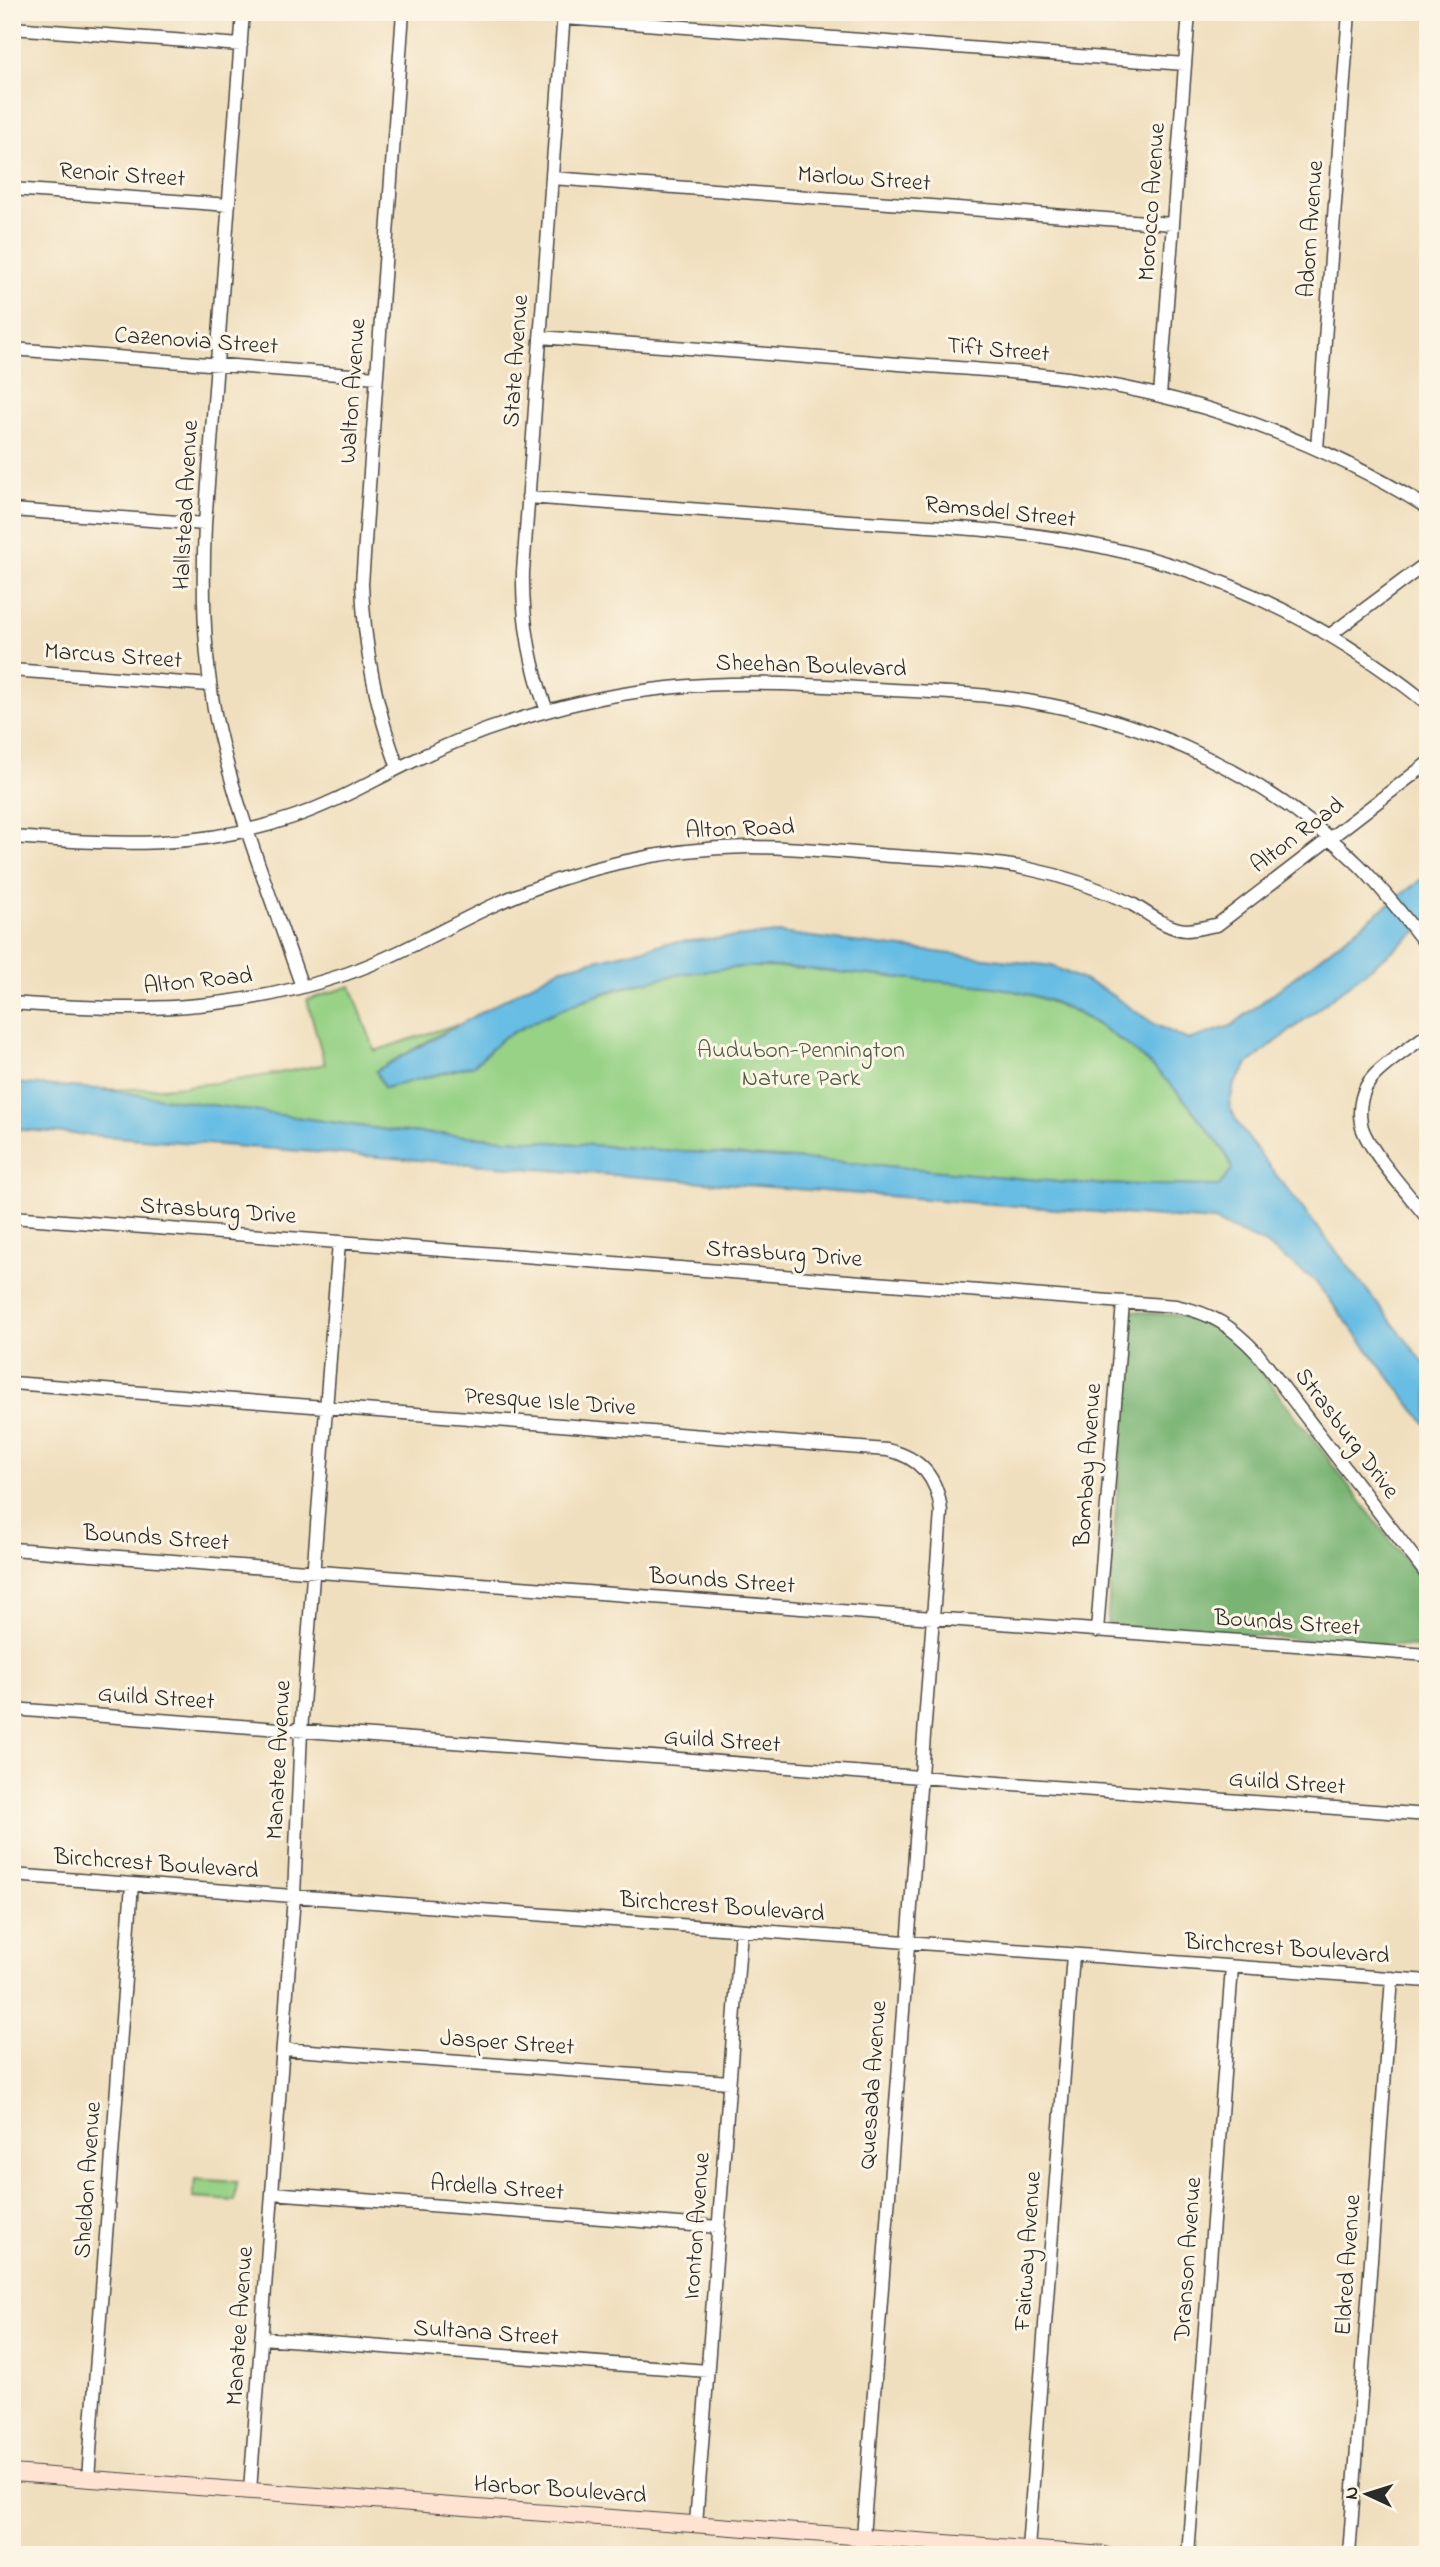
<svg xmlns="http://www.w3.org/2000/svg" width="1440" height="2567" font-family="'Indie Flower',sans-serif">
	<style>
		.green { fill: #97d286; stroke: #617e58; stroke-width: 2 }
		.forest { fill: #79b473; stroke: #52704f; stroke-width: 2 }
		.water { fill: #68bde4; stroke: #4a7488; stroke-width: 2 }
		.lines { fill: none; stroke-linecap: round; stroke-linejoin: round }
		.street-casing { stroke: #494641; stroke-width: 15 }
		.secondary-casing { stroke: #494641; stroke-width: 18 }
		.street { stroke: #fff; stroke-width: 12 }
		.secondary { stroke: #fee3d2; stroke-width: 16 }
		.labels { text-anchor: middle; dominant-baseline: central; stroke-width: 6; stroke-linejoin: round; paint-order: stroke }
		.street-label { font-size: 24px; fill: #2b2b2b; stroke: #fcf5e5 }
		.park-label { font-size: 24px; fill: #4b5d46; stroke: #fcf5e5 }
	</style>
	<rect width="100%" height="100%" fill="#fcf5e5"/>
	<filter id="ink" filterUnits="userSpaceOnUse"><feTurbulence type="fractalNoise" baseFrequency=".0143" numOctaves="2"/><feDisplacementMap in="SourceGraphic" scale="14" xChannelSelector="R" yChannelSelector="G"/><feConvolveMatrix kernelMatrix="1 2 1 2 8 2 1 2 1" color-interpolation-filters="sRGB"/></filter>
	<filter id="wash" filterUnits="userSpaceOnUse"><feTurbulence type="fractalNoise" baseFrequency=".00686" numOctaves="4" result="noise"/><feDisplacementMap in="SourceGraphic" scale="28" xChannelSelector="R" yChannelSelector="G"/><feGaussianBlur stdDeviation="1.57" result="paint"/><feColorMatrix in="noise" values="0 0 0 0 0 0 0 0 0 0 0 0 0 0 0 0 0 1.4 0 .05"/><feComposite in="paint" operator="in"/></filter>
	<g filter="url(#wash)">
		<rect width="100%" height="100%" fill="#f0dfbe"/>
		<path class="green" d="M741,967C791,966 841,972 890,977C934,981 980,982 1023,993C1089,1010 1159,1061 1198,1117C1212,1136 1226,1146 1232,1170L1219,1186L1080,1184L877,1165L394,1131L98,1089C176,1091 249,1080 325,1064L307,1000L351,986L375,1051L457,1024L376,1071L385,1088L474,1065L504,1037L543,1017L586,999L654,979L697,971Z
			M195,2179L237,2182L235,2201L193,2198Z"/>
		<path class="forest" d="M1131,1311L1184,1316L1222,1331L1249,1355L1428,1590V1648L1107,1626Z"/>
		<path class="water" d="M1428,874V923L1249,1063L1234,1085L1229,1106L1240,1127L1266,1162L1428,1368V1427L1314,1280L1264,1243L1214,1221L12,1129V1083L98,1089L394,1131L877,1165L1080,1184L1219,1186L1232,1170C1226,1148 1217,1143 1204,1125C1168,1075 1119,1032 1063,1006C1042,996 1018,992 996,987L785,967H741L680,974L619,988L586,999L543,1017L504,1037L474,1065L384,1088L376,1071L559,969L666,943L779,933L1052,966L1101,988L1156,1025L1188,1040L1231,1026Z"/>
	</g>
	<g filter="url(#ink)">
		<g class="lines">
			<defs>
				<path id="street" d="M243,12L205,524C202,590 203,655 216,719C236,811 272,899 302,987
					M564,18L1185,64
					M12,28L241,45
					M552,178L1173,224
					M12,189L229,205
					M540,337C647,345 754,353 861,361C930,367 999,369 1067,378C1195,396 1318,440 1428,508
					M12,349L377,377
					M1160,396L1189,12
					M1317,449L1349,12
					M528,497C635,505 743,513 850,521C924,526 999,528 1071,541C1204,563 1324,620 1428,704
					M12,510L205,524
					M1330,635L1428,562
					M12,670L210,685
					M547,711C530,665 522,621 523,572L564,12
					M398,768C376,708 364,648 362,584L403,12
					M12,837C112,844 196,851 293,817C329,805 363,786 397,769C445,744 495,725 547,711C661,679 758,680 874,689C925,692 977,693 1027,701C1152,721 1268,776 1359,865C1384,890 1406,919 1428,947
					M12,1003C132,1012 230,1013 346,974C398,956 444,928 494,905C573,869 661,848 748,847C796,847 844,852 892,856C938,859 984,860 1029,869C1064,876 1098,888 1130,903C1147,912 1166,929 1186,930C1196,930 1207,926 1217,925L1428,763
					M1428,1034C1410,1048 1388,1061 1373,1077C1362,1089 1358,1107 1361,1123C1364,1146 1412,1198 1428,1219
					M12,1217L1176,1306C1214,1314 1231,1326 1257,1353L1428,1576
					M12,1383L887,1450C920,1457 938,1478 941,1512L863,2537
					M12,1549L1428,1655
					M1097,1631L1123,1302
					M12,1709L1428,1815
					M12,1875L1428,1981
					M283,2049L729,2082
					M272,2193L719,2227
					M261,2338L708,2371
					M88,2479L132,1884
					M250,2491L294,1896L301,1731L339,1242
					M696,2524L741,1930
					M1028,2549L1073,1955
					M1188,2555L1232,1967
					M1349,2555L1392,1978"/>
				<path id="secondary" d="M12,2473L1105,2555
					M862,2555L863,2537"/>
			</defs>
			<use href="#street" class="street-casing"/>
			<use href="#secondary" class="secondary-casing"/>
			<use href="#street" class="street"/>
			<use href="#secondary" class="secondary"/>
		</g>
	</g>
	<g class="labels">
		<g class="street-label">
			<text transform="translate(122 176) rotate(4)">Renoir Street</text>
			<text transform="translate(864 180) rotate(4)">Marlow Street</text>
			<text transform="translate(1153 202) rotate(-86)">Morocco Avenue</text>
			<text transform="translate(1312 229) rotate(-86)">Adorn Avenue</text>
			<text transform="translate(196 342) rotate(4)">Cazenovia Street</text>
			<text transform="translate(998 351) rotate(5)">Tift Street</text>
			<text transform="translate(517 361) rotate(-86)">State Avenue</text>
			<text transform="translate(354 391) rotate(-86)">Walton Avenue</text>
			<text transform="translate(187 505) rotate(-87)">Hallstead Avenue</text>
			<text transform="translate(1000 513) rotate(6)">Ramsdel Street</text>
			<text transform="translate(113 657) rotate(4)">Marcus Street</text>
			<text transform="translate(811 667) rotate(2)">Sheehan Boulevard</text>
			<text transform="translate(740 830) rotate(-2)">Alton Road</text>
			<text transform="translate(1298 836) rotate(-37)">Alton Road</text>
			<text transform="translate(198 982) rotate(-6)">Alton Road</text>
			<text transform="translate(218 1212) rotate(4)">Strasburg Drive</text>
			<text transform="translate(784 1255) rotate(4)">Strasburg Drive</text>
			<text transform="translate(550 1403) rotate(4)">Presque Isle Drive</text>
			<text transform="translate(1346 1434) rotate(53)">Strasburg Drive</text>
			<text transform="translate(1089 1465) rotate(-86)">Bombay Avenue</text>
			<text transform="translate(156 1539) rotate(4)">Bounds Street</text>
			<text transform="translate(722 1582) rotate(4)">Bounds Street</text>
			<text transform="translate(1287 1624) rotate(4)">Bounds Street</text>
			<text transform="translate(156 1699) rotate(4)">Guild Street</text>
			<text transform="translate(722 1742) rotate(4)">Guild Street</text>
			<text transform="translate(280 1760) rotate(-87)">Manatee Avenue</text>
			<text transform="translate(1287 1784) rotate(4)">Guild Street</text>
			<text transform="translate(156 1865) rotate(4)">Birchcrest Boulevard</text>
			<text transform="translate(722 1908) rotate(4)">Birchcrest Boulevard</text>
			<text transform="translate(1287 1950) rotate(4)">Birchcrest Boulevard</text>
			<text transform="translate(507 2044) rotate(4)">Jasper Street</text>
			<text transform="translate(874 2085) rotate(-86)">Quesada Avenue</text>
			<text transform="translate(89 2180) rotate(-86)">Sheldon Avenue</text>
			<text transform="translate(497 2189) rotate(4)">Ardella Street</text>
			<text transform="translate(698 2226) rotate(-86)">Ironton Avenue</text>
			<text transform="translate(1029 2251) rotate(-86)">Fairway Avenue</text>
			<text transform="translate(1189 2259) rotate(-86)">Dranson Avenue</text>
			<text transform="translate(1349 2265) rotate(-86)">Eldred Avenue</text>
			<text transform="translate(241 2326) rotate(-86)">Manatee Avenue</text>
			<text transform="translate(486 2334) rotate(4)">Sultana Street</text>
			<text transform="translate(560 2491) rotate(4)">Harbor Boulevard</text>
		</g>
		<g class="park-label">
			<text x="801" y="1051">Audubon-Pennington<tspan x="801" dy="28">Nature Park</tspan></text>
		</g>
	</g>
	<rect width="1440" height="2567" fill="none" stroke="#fcf5e5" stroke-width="42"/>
	<g transform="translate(1367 2494) rotate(274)" stroke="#fcf5e5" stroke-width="5" paint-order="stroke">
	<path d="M0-5L12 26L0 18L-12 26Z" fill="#2b2b2b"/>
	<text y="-10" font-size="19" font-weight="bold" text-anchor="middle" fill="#2b2b2b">N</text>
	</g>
</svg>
